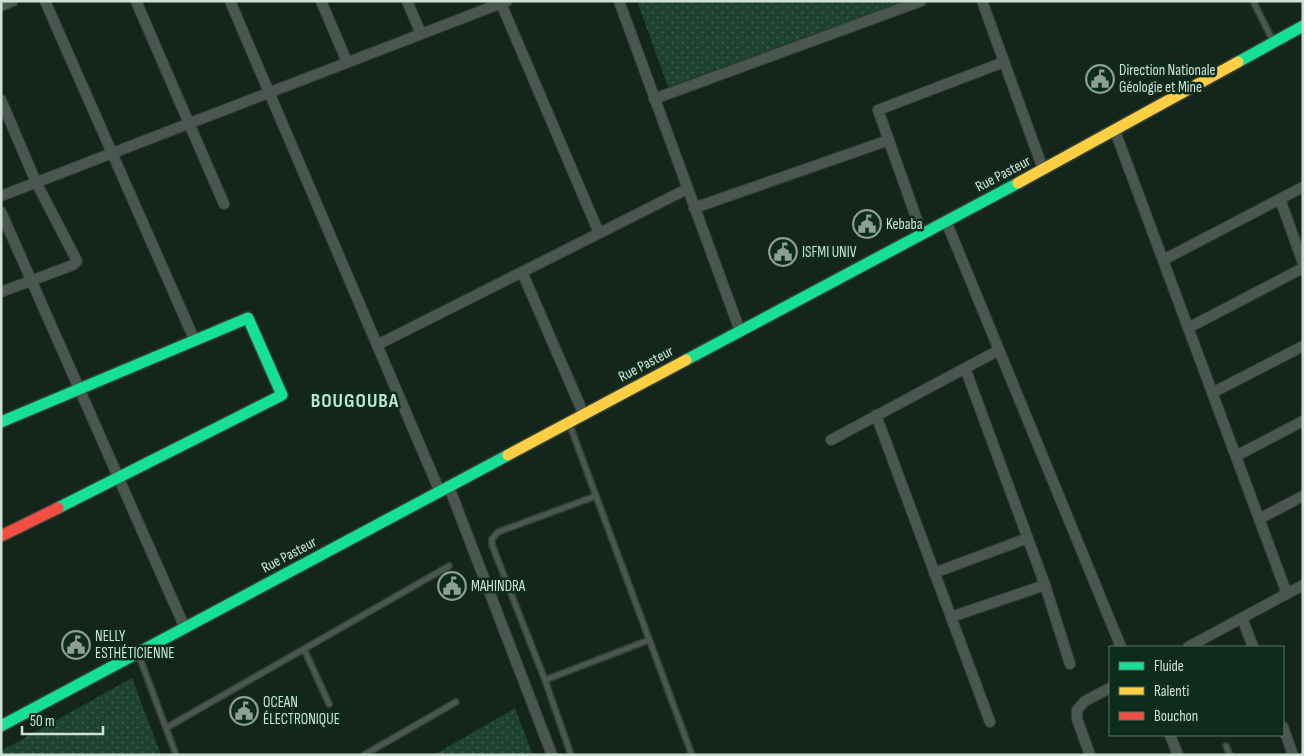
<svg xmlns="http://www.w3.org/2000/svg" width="1304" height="756" font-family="'Sofia Sans Condensed',sans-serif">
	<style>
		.park { fill: url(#park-dots) }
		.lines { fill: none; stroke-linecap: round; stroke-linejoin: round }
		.lane-casing { stroke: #334039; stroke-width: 8 }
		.street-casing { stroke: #334039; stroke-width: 12 }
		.fast-casing { stroke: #334039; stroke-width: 14 }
		.slow-casing { stroke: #334039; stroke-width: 14 }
		.jam-casing { stroke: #334039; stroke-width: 14 }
		.lane { stroke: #4a5650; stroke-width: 5 }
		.street { stroke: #4a5650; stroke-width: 10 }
		.fast { stroke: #16e098; stroke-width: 11 }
		.slow { stroke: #ffcf43; stroke-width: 11 }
		.jam { stroke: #f24e42; stroke-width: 11 }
		.labels { text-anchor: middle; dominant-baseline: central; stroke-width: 5; stroke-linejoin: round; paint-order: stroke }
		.poi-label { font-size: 15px; fill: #cfe1d6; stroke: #0d2c1c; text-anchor: start }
		.street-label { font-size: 15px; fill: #cfe1d6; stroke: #0d2c1c }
		.district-label { font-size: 20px; font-weight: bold; letter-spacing: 1px; fill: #c1e4cf; stroke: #0d2c1c }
	</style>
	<defs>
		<pattern id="park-dots" width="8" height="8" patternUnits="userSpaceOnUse" patternTransform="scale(1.25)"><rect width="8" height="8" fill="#1e4230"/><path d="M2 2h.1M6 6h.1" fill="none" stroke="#3e5d4d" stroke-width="1.8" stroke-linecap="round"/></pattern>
	</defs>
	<rect width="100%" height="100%" fill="#14251c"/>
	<path class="park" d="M637,1H904L668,87Z
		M132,678L161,755H2L1,751Z
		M515,708L533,755H434Z"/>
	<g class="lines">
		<defs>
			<path id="lane" d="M1253,1L1273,41
				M569,423L692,755
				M304,649L329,704
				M138,653L176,755
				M545,680L649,640
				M166,728L449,566
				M1226,746L1230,755
				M364,755L456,702
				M571,755L545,680L492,545V539L498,532L596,496"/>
			<path id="street" d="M45,1L195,341
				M136,1L224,204
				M230,1L440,492
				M321,1L347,62
				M407,1L421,34
				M500,1L599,233
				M619,1L740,331
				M982,1L1043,169
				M1,6L13,1
				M654,99L921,1
				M1,100L36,182L77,261L73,265L1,292
				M1115,131L1287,594
				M1,196L507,1
				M1280,199L1303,263
				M694,208L889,140
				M1,212L185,628
				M946,221L1121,647
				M922,234L878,110L1004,62
				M1163,260L1303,187
				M522,272L584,415
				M1188,328L1303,268
				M377,345L687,189
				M965,368L1045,585L1070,664
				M1212,393L1303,346
				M876,415L990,722
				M831,440L999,350
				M1236,456L1303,421
				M449,487L552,755
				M1259,519L1303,496
				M934,573L1028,538
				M951,617L1045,585
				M1242,618L1253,647
				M1188,647L1303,585
				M1283,727L1293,755
				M1170,735L1178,755
				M1090,755L1077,719V710L1085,701L1110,688"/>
			<path id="fast" d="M1238,62L1303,26
				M686,360L1018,183
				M1,422L248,318L282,395L58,508
				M1,726L508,455"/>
			<path id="slow" d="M1018,183L1238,62
				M508,455L686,360"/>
			<path id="jam" d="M1,536L58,508"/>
		</defs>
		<use href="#lane" class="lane-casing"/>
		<use href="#street" class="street-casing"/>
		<use href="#fast" class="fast-casing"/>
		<use href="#slow" class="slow-casing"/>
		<use href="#jam" class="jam-casing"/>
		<use href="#lane" class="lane"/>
		<use href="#street" class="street"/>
		<use href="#fast" class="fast"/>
		<use href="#slow" class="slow"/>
		<use href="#jam" class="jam"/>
	</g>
	<defs>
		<symbol id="civic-ring" viewBox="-11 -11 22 22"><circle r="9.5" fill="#0d2c1c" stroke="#8e9f95" stroke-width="1.5"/><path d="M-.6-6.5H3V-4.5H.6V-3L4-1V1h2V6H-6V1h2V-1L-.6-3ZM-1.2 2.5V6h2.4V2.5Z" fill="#8e9f95"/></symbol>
	</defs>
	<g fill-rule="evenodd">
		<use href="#civic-ring" x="1084" y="63" width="32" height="32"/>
		<use href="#civic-ring" x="851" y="208" width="32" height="32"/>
		<use href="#civic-ring" x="767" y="236" width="32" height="32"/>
		<use href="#civic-ring" x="436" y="570" width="32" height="32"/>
		<use href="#civic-ring" x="60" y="629" width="32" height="32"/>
		<use href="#civic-ring" x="228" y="695" width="32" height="32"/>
	</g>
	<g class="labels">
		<g class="poi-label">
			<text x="1119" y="70">Direction Nationale<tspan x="1119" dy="17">Géologie et Mine</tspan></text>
			<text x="886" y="224">Kebaba</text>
			<text x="802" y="252">ISFMI UNIV</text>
			<text x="471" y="586">MAHINDRA</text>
			<text x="95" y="636">NELLY<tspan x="95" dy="17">ESTHÉTICIENNE</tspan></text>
			<text x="263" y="702">OCEAN<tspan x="263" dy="17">ÉLECTRONIQUE</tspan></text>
		</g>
		<g class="street-label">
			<text transform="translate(1003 174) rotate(-28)">Rue Pasteur</text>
			<text transform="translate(646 364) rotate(-28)">Rue Pasteur</text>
			<text transform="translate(289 555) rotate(-28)">Rue Pasteur</text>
		</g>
		<g class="district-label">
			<text x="355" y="401">BOUGOUBA</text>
		</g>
	</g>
	<rect width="1304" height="756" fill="none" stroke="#cfe1d6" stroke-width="5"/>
	<rect x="1109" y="646" width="175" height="90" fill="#0d2c1c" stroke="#5b7466"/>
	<rect x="1119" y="662" width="25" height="8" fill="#16e098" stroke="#5b7466"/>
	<text x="1154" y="671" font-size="15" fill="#cfe1d6">Fluide</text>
	<rect x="1119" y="687" width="25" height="8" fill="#ffcf43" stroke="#5b7466"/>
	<text x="1154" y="696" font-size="15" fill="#cfe1d6">Ralenti</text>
	<rect x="1119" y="712" width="25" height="8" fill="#f24e42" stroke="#5b7466"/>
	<text x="1154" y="721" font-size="15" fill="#cfe1d6">Bouchon</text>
	<path d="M22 726v8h81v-8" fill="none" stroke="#cfe1d6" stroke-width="2.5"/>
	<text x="30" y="726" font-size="15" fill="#cfe1d6" stroke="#0d2c1c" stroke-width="4" paint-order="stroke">50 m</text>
</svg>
